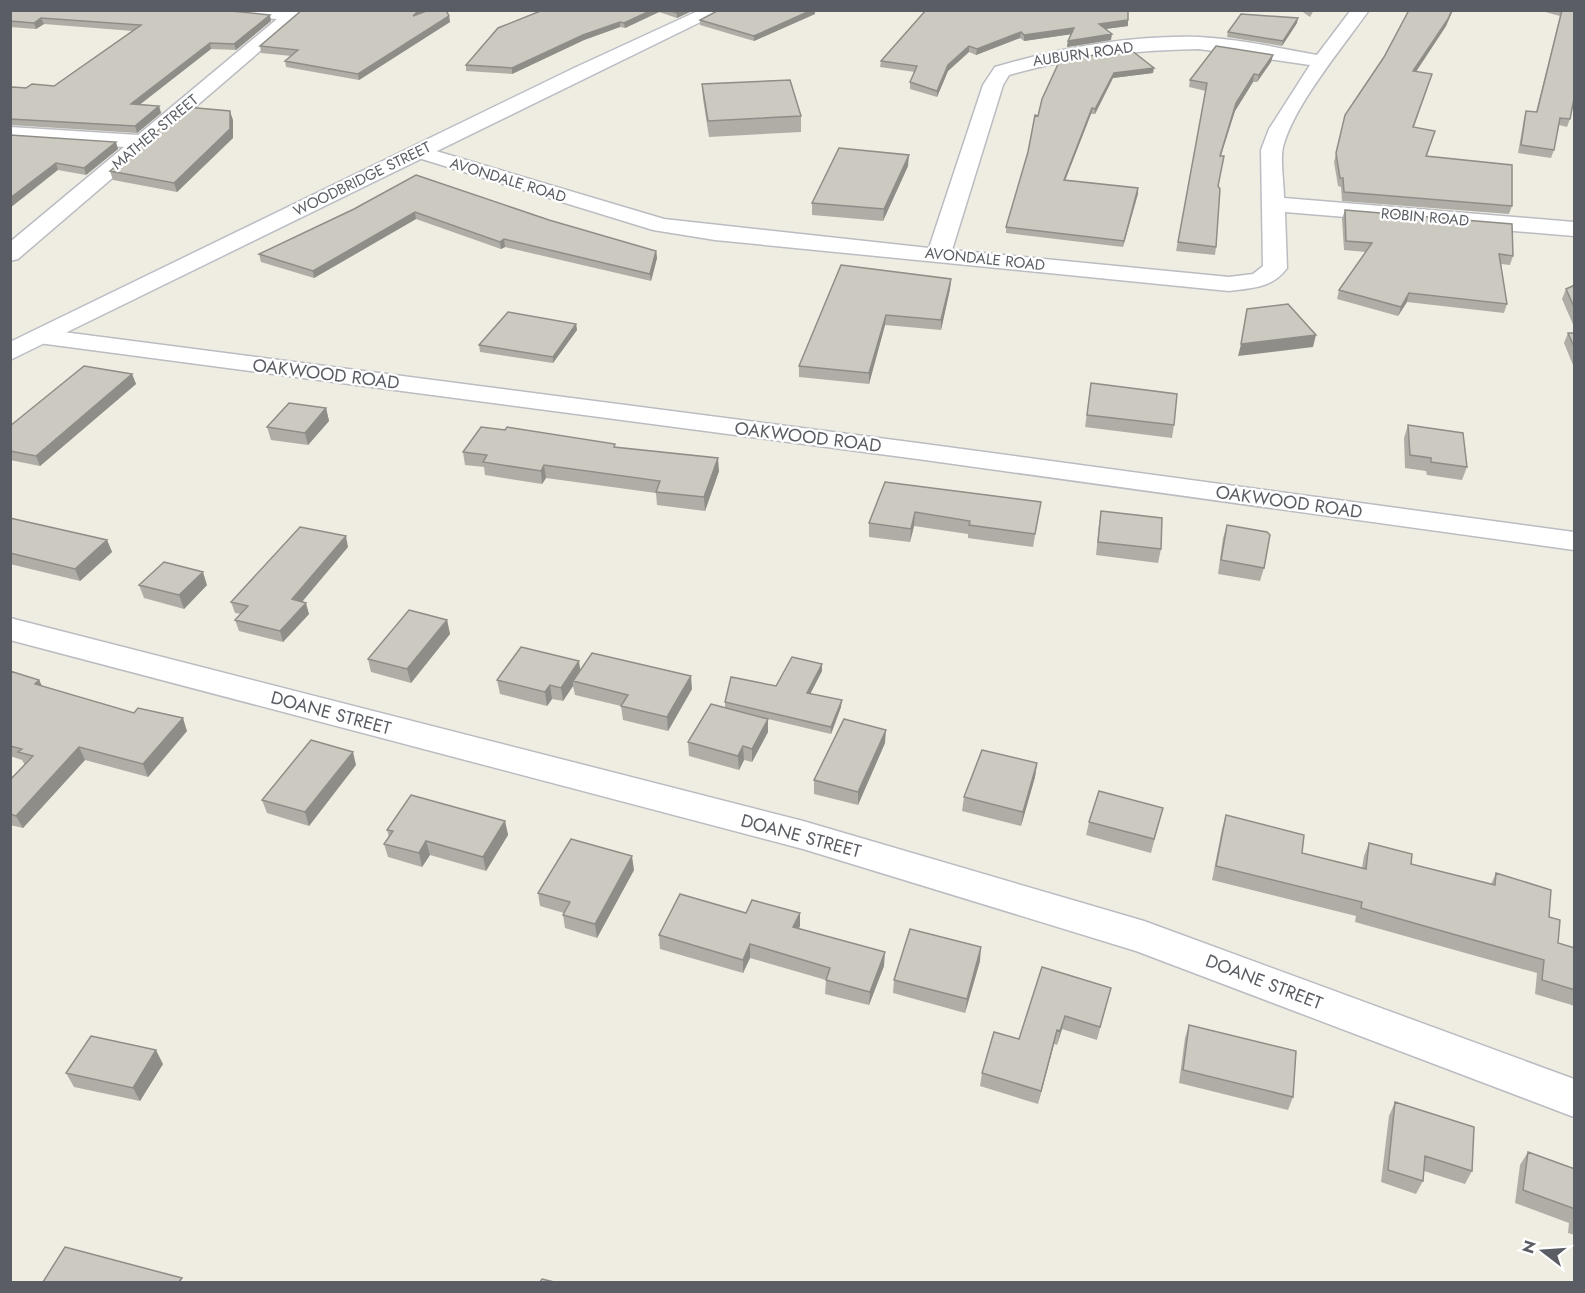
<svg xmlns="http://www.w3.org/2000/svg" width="1585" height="1293" font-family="Jost,sans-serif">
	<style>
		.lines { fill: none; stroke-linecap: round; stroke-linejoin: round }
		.street-casing { stroke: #babcc2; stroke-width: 3 }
		.secondary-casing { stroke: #babec5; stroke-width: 3 }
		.street { fill: #fff; fill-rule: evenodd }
		.secondary { fill: #fff; fill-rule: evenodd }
		.wall { fill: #afada6 }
		.shaded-wall { fill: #8f8d87 }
		.building { fill: #ccc9c1; stroke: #8f8d87; stroke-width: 1.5 }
		.labels { text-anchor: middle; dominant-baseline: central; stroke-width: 4.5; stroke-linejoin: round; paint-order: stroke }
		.far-street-label { font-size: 15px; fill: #5a5e64; stroke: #fff }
		.street-label { font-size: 18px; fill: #5a5e64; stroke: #fff }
	</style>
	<rect width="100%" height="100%" fill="#efede2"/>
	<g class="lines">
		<defs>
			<path id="street" d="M216,10H308L18,259L10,261V242L124,147L10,139V127L138,135L277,19L225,15Z
				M1351,10H1369C1343,47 1294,105 1283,147C1280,162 1284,182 1284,198L1574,222V236L1285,212L1287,268C1273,288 1252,288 1229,291L715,240L653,230L412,156L408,152L412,148H426L664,219L929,248L983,85L995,67C1060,48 1131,35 1199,37C1239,39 1278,48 1317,55ZM1199,49L1310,65L1269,129L1261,150L1263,266L1253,274L1229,277L952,250L1003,85L1009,75C1071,57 1135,50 1199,49Z
				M40,329L925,444L1574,532V550L925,460L31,342L27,337L31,332Z
				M10,618L803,821L1144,921L1574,1079V1117L1136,951L803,849L10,640Z"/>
			<path id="secondary" d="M700,10H725L10,360V342L574,68Z"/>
		</defs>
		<use href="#street" class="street-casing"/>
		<use href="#secondary" class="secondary-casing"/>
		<use href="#street" class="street"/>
		<use href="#secondary" class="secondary"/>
	</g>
	<path class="wall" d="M10,10L271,21L236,50L211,49L140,104L159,106L161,113L137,133L10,125V88L54,86L133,31L44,24L36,29L10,27Z
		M302,10H427L426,12L449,16L450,22L359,80L286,67L285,61L291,56L261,53L260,46Z
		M543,10H694L677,18L659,12L625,28L620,27L584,40L512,74L466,71V65Z
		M926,10L1128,26L1105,29L1111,40L1067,47L1068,41L1071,34L1024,41L1020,38L976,55L969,52L948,71L937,97L910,89V82L915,72L880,67L881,61Z
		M1300,10H1314L1310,17Z
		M1409,10H1453L1446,26L1416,72L1432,74L1414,127L1435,131L1427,156L1512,206L1509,214L1342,201L1341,187L1338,186L1334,162L1345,115L1384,57Z
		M1538,10H1575L1570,119L1567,127L1559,125L1554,150L1551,158L1518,153L1524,118L1526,111L1536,112L1560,16Z
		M815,14L754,41L700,25V20Z
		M1297,23L1282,46L1227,37L1228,32Z
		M1273,55L1271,62L1257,82H1253L1235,111L1221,156L1218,186L1216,247L1215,255L1176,251L1206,91L1189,87L1190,80Z
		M1060,60L1153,73L1113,78L1095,114H1091L1065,180L1138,188L1123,247L1006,233V227L1038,116Z
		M702,84L801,116V132L709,137L703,99Z
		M233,120V138L177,192L113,180L110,171Z
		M10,135L118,149L86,175L58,170Z
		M908,166L883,221L812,215V203Z
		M354,209L549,220L656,251L657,258L651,281L505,247L501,249L416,219L314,278L261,262L259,254Z
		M1345,210L1513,256L1510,265L1501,264L1507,304L1504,313L1407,302L1398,316L1337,299L1339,290L1366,252L1344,250L1342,219Z
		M841,265L951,279L950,289L941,330L885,325L869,384L799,377V366Z
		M1575,285V329L1562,299L1566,289Z
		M576,324L577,330L553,363L480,352L479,345Z
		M1568,333H1575V370L1564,343Z
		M132,374L136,384L40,466L10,460V426Z
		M1091,383L1174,425L1172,438L1085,427Z
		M326,408L329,421L308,445L271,440L267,427Z
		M1408,425L1467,467L1462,480L1427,475L1426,471L1405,468L1404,438Z
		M616,447L719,471L705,511L657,505L656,493L546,478L542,484L485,475L484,467L465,465L463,452Z
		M885,482L1041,502L1033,547L968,538V534L914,526L910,542L869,537V523Z
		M1101,511L1161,549L1158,563L1096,555L1099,524Z
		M10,518L107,540L112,552L80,581L10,564Z
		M1227,525L1264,568L1260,581L1218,574L1223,538Z
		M348,547L302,602L309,614L283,642L239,631L235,620L241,614L235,613L231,602Z
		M139,585H207L184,609L144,598Z
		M447,620L450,634L411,683L371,672L368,659Z
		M822,664V671L810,694L841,707L831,734L768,719V732L752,762L744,760L739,770L689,756L688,742L725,708V702L776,686Z
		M580,670L692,689L668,731L623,720L621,706L575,695L573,686L563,701L552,699L547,706L500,694L497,680Z
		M10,671L39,680L42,686L187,731L148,777L85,760L23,828L10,825V780L25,765L22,760L10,756Z
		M885,743L858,805L814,794V780Z
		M1037,763L1035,777L1021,826L962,811L964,797Z
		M356,765L309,826L267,813L262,800Z
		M1163,808L1151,853L1086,835L1089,822Z
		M1226,815L1302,853L1362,868L1364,856L1369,843L1411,864L1491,884L1496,873L1549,917L1558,943L1575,948V1006L1535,994L1537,973L1355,922L1356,916L1212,880L1222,829Z
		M505,821L508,835L486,871L430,855L422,867L388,857L384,844L389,837L387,830Z
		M634,870L597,938L565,928L563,915L564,913L540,906L538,893Z
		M746,913L800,926L798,929L884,966L869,1005L825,994L826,980L750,958L743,973L660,949L659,935Z
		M980,961L965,1013L893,993L894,980Z
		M1111,988L1097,1040L1062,1029L1057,1045L1054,1044L1038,1104L980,1086L982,1073L1019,1039Z
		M1189,1025L1293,1097L1288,1110L1179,1083L1185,1038Z
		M163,1064L140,1101L74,1087L66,1073Z
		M1395,1102L1472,1171L1465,1184L1424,1171L1423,1181L1416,1194L1381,1182L1389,1116Z
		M1528,1152L1575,1169V1235L1568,1233L1569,1223L1515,1203L1520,1165Z"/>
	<path class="shaded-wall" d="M419,10H427L414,22L413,16Z
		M652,10H659V12L625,28L624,23Z
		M682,10H694L677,18V13Z
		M812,10H815V14L754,41V36Z
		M1452,10H1453L1446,26L1411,79L1413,71Z
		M270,15L271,21L236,50L234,44Z
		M449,16L450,22L359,80L358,74Z
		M41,18L44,24L36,29L34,23Z
		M1298,18L1297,23L1282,46L1283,41Z
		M1128,20V26L1098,30L1099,24Z
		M620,22V27L584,40L512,74V68L583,35Z
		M1074,28L1073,34L1024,41V35Z
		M1021,32L1020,38L976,55L977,49Z
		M1112,34L1111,40L1067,47L1068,41Z
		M210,43L211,49L133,110L131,104Z
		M969,46V52L948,71L937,97V91L948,65Z
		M1273,55L1271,62L1257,82L1259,75Z
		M1154,68L1153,73L1113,78L1095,114V109L1114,73Z
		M1254,74L1253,82L1235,111L1218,163L1220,156L1236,103Z
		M159,106L161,113L137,133L135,126Z
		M1092,108L1091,114L1063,186L1064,180Z
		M230,111L233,120V138L177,192L174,183Z
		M116,142L118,149L86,175L84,168Z
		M909,155L908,166L883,221L884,209Z
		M56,163L58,170L10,208V198Z
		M1138,188V194L1123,247L1124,241Z
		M415,212L416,219L314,278L313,271Z
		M504,239L505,247L501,249L500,242Z
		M656,251L657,258L651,281L650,274Z
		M951,279L950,289L941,330V320Z
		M1409,293L1407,302L1398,316L1401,307Z
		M886,315L885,325L869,384V373Z
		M576,324L577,330L553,363V357Z
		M1316,335L1313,347L1238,356L1241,344Z
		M132,374L136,384L40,466L36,456Z
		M326,408L329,421L308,445L305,433Z
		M718,458L719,471L705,511L704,497Z
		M544,465L546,478L542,484L541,471Z
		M915,512L914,526L910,542L911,529Z
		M346,536L348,547L295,610L292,599Z
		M107,540L112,552L80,581L75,569Z
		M203,572L207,585L184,609L179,595Z
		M306,603L309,614L283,642L280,631Z
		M447,620L450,634L411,683L407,669Z
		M579,661L581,675L573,681V686L563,701L561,688Z
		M822,664V671L807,700V693Z
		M691,676L692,689L668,731L667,717Z
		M39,680L45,692L35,684Z
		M550,685L552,699L547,706L545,692Z
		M842,700L841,707L831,734V727Z
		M183,718L187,731L148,777L143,764Z
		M768,719V732L752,762V749Z
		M886,730L885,743L858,805V792Z
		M743,746L744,760L739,770L738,756Z
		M79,747L85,760L23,828L16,816Z
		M353,752L356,765L309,826L305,812Z
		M1037,763L1035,777L1021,826L1023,812Z
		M505,821L508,835L486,871L483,857Z
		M426,841L430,855L422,867L419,853Z
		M632,856L634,870L597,938L595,924Z
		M800,913V926L793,941V927Z
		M750,944V958L743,973V960Z
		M981,947L980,961L965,1013L967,999Z
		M885,952L884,966L869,1005L870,992Z
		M1065,1016L1062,1029L1057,1045L1060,1031Z
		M1057,1030L1054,1044L1038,1104L1041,1091Z
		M156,1050L163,1064L140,1101L133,1088Z"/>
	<path class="building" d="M10,10H222L270,15L234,44L210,43L131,104L159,106L135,126L10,119V88L13,87L26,88L32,84L54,86L141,25L41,18L34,23L10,21Z
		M302,10H419L413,16L429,10H446L449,16L358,74L285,61L298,50L260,46Z
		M543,10H652L624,23L620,22L583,35L512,68L466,65L498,28Z
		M669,10H682L677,13Z
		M719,10H812L754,36L700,20Z
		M926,10H1128V20L1099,24L1112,34L1068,41L1074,28L1024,35L1021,32L977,49L969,46L948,65L937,91L910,82L917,66L881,61Z
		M1409,10H1452L1448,19L1413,71L1432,74L1413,127L1435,131L1426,156L1512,165V206L1344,192L1343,178H1340L1336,153L1345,115L1384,57Z
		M1562,10H1575V94L1570,119L1560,118L1554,150L1521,145L1526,111L1537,112Z
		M1241,14L1298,18L1283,41L1228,32Z
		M1216,46L1273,55L1259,75L1254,74L1236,103L1220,156H1224L1218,186L1220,189L1216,247L1178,242L1207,83L1190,80Z
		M1131,50L1154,68L1114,73L1095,109L1092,108L1064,180L1138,188L1124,241L1006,227L1028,152L1035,115L1038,116L1042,99L1060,60Z
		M790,80L801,116L708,121L702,84Z
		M186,107L230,111V129L174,183L110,171Z
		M10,135L116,142L84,168L56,163L10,198Z
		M839,148L909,155L884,209L812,203Z
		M416,175L549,220L656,251L650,274L504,239L500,242L415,212L313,271L259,254L354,209Z
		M1345,210L1512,224L1513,256L1499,254L1507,304L1409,293L1401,307L1339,290L1372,243L1346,241Z
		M841,265L951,279L941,320L886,315L869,373L799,366Z
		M1575,285V309L1566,289Z
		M1288,304L1316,335L1241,344L1247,309Z
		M508,312L576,324L553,357L479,345Z
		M1568,333H1575V349Z
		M84,366L132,374L36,456L10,451V426Z
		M1091,383L1177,394L1174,425L1087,415Z
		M289,403L326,408L305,433L267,427Z
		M1408,425L1463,433L1467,467L1431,462V458L1410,455Z
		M481,427L505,430L507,427L615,444L614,447L718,458L704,497L656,492L660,481L544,465L541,471L483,462L487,455L463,452Z
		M885,482L1041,502L1035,534L969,525L970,521L915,512L911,529L869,523Z
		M1101,511L1162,518L1161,549L1098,542Z
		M10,518L107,540L75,569L10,553Z
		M1227,525L1267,532L1270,535L1264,568L1221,560Z
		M300,527L346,536L292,599L306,603L280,631L235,620L248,606L231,602Z
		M164,562L203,572L179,595L139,585Z
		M409,610L447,620L407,669L368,659Z
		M521,647L579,661L561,688L550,685L545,692L497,680Z
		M592,653L691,676L667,717L621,706L628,695L573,681Z
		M792,657L822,664L807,693L842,700L831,727L725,702L731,677L776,686Z
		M10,671L39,680L35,684L134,713L138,708L183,718L143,764L79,747L16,816L10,814V780L33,756L18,752L22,749L10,746Z
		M711,704L768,719L752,749L743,746L738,756L688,742Z
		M844,719L886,730L858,792L814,780Z
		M311,740L353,752L305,812L262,800Z
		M982,750L1037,763L1023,812L964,797Z
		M1099,791L1163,808L1154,839L1089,822Z
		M411,795L505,821L483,857L426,841L419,853L384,844L393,831L387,830Z
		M1226,815L1304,835L1302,853L1366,869L1369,843L1412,854L1411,864L1495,885L1496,873L1551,890L1549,917L1560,920L1558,943L1575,948V990L1542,980L1544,960L1361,908L1362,902L1216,866Z
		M571,839L632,856L595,924L563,915L570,902L538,893Z
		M680,894L746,913L752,900L800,913L793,927L885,952L870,992L826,980L830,968L750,944L743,960L659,935Z
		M910,929L981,947L967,999L894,980Z
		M1042,967L1111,988L1100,1027L1065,1016L1060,1031L1057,1030L1041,1091L982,1073L994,1032L1019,1039Z
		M1189,1025L1296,1051L1293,1097L1183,1070Z
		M91,1036L156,1050L133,1088L66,1073Z
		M1395,1102L1474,1127L1472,1171L1425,1156L1423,1181L1388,1170Z
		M1528,1152L1575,1169V1209L1523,1190Z
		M65,1247L182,1278L179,1282H43Z
		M542,1279L554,1282H540Z"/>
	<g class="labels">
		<g class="far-street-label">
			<text transform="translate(1083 54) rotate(-8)">AUBURN ROAD</text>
			<text transform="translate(155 132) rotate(-40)">MATHER STREET</text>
			<text transform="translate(362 179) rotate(-26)">WOODBRIDGE STREET</text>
			<text transform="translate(508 180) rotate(17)">AVONDALE ROAD</text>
			<text transform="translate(1425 217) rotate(5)">ROBIN ROAD</text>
			<text transform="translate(985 259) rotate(6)">AVONDALE ROAD</text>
		</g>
		<g class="street-label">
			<text transform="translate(326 374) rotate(7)">OAKWOOD ROAD</text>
			<text transform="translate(808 437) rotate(7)">OAKWOOD ROAD</text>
			<text transform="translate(1289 502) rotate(8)">OAKWOOD ROAD</text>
			<text transform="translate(331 713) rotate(15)">DOANE STREET</text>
			<text transform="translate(801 836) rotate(15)">DOANE STREET</text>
			<text transform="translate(1264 982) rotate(21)">DOANE STREET</text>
		</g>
	</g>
	<rect width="1585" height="1293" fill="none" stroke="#5a5e64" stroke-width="24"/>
	<g transform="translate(1543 1251) rotate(287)" stroke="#ffffff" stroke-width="4.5" paint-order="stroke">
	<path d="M0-4.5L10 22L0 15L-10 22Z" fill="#5a5e64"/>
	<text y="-9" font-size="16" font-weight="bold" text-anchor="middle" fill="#5a5e64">N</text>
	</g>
</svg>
